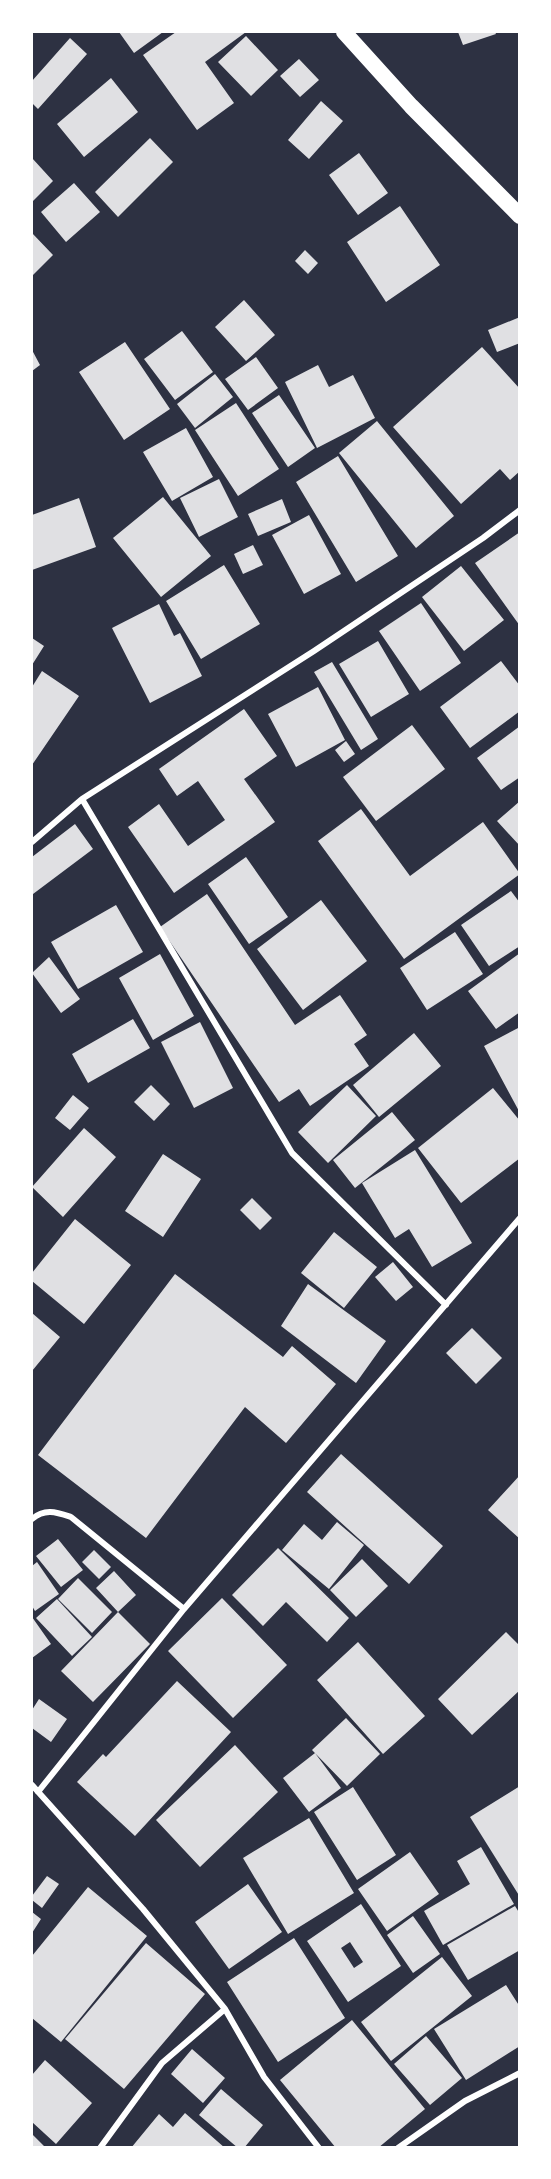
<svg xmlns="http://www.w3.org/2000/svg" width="551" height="2179" font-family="Roboto,sans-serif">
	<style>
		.building { fill: #e0e0e3; fill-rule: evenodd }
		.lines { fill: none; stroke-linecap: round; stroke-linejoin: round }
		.minor { stroke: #fff; stroke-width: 6 }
		.trunk { stroke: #fff; stroke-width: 16 }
	</style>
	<rect width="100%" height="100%" fill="#2d3142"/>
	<path class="building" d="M119,32H163L134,53Z
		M176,32H246L205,62L234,103L197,130L143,55Z
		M458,32H495L496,34L463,45Z
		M246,36L278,70L251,96L218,62Z
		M70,38L87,54L38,109L32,103V81Z
		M299,59L319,80L300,97L280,76Z
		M111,78L138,112L84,157L57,124Z
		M321,101L343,121L309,159L288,140Z
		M150,138L173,162L118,217L95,192Z
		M359,153L388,193L358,215L329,175Z
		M32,158L53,181L32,202Z
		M74,183L100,212L66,242L41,212Z
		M400,206L440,265L386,302L347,242Z
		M32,233L53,255L32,276Z
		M305,250L318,263L308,274L295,261Z
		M244,300L275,335L246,361L215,327Z
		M520,317V343L497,352L488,330Z
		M182,331L213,372L175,400L144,359Z
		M125,342L170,409L124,440L79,372Z
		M482,347L520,389V471L510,480L500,469L461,504L393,427Z
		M32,350L40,365L32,371Z
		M256,357L278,388L248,410L225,379Z
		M318,365L329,387L353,375L375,418L317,448L285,382Z
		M215,374L233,397L195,428L177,404Z
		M279,395L315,448L288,467L252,413Z
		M236,403L279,469L238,496L195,430Z
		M377,421L454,516L416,548L339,453Z
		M186,428L213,477L172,501L143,452Z
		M338,456L398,556L356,582L296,482Z
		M219,479L238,517L199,537L180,498Z
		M163,497L211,556L161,597L113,538Z
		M79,498L96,547L32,570V515Z
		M282,499L291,522L258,536L248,514Z
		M309,515L341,574L304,594L272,535Z
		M520,532V626L475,563Z
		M253,545L263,565L243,574L234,554Z
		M224,565L260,624L201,659L166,601Z
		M461,566L504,620L464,651L422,597Z
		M421,603L461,663L420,691L379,631Z
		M159,604L174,636L180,633L202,676L150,703L112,628Z
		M32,638L44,646L32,665Z
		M378,641L409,694L371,717L339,664Z
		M501,661L520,686V711L470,748L440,707Z
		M332,662L378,739L361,750L314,672Z
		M42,671L79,696L32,765V687Z
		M318,687L345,740L296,767L268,714Z
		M244,709L277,756L244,779L275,822L174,893L128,827L159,804L188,846L225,820L198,781L177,796L159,769Z
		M412,725L445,769L376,821L343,777Z
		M520,726V777L501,790L477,758Z
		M346,741L355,754L344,762L335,750Z
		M520,801V846L497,821Z
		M361,809L410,876L483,822L520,874L404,959L318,841Z
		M75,824L93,849L33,894L32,857Z
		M246,857L288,917L249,944L208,884Z
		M511,891L520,903V946L489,966L461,925Z
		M207,894L295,1025L340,995L367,1035L354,1044L369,1066L310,1106L299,1089L279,1102L160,927Z
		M321,900L367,961L303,1010L257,949Z
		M116,905L143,952L78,989L51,942Z
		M455,932L483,974L427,1010L400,968Z
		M520,953V1012L496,1029L468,991Z
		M160,954L194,1016L153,1040L119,978Z
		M49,957L80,999L61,1013L32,973Z
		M133,1019L150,1048L88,1083L72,1054Z
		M200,1022L233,1088L194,1108L161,1042Z
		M520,1027V1113L484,1046Z
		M414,1033L441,1066L379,1117L353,1085Z
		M151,1085L170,1104L154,1121L134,1102Z
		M347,1085L376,1116L328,1163L298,1132Z
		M493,1088L520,1121V1158L461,1203L418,1148Z
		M73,1095L89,1108L70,1130L55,1118Z
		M392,1112L415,1140L355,1188L333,1160Z
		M84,1128L116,1157L63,1217L32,1187Z
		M415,1150L472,1243L432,1267L409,1229L395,1238L362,1183Z
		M163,1154L201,1179L163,1237L125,1211Z
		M252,1198L272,1218L260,1230L240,1210Z
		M75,1219L131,1265L84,1324L32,1281V1273Z
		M334,1232L377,1267L344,1308L301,1273Z
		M393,1262L413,1287L396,1301L375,1277Z
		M175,1274L283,1357L292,1346L336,1384L286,1443L245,1407L146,1538L38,1455Z
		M308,1284L386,1341L356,1383L281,1326Z
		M32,1313L60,1337L32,1371Z
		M472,1328L502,1358L476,1384L446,1353Z
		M341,1454L443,1546L409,1584L307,1492Z
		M520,1475V1539L488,1510Z
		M337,1522L364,1545L329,1589L282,1550L304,1524L322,1540Z
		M58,1539L83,1570L61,1587L36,1556Z
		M278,1548L349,1618L327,1642L286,1602L263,1626L232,1595Z
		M94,1550L111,1567L99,1579L82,1562Z
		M362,1559L388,1586L356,1617L330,1590Z
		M37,1562L59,1594L35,1611L32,1606V1566Z
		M114,1571L136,1595L118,1612L96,1588Z
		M78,1578L112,1612L92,1633L58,1599Z
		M222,1598L287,1665L233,1718L168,1651Z
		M57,1599L92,1637L72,1656L36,1618Z
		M118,1612L150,1644L93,1702L61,1671Z
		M32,1617L51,1644L32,1658Z
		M506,1632L520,1646V1690L472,1735L438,1699Z
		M358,1642L425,1716L383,1754L317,1680Z
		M177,1681L231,1732L135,1836L77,1782L103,1754L106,1757Z
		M39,1699L67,1719L51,1742L32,1728V1710Z
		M346,1718L380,1754L347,1786L312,1750Z
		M235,1745L278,1792L200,1867L156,1820Z
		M315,1753L341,1788L309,1812L283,1778Z
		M520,1786V1897L470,1817Z
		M353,1787L396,1855L357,1880L314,1812Z
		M309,1818L354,1893L288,1934L243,1858Z
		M481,1847L514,1904L443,1945L424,1911L470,1884L457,1861Z
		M410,1852L439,1894L387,1931L358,1889Z
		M47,1876L59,1884L42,1908L32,1900V1896Z
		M248,1884L282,1932L229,1969L195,1922Z
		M88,1887L147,1936L61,2042L32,2018V1956Z
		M361,1904L401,1966L348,2002L307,1941ZM350,1942L363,1962L354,1968L341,1948Z
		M515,1906L520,1914V1950L468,1980L447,1945Z
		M32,1912L41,1919L32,1933Z
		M413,1916L440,1954L413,1973L387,1935Z
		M294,1938L345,2018L278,2062L227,1982Z
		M146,1943L205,1994L124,2089L65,2039Z
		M442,1957L472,1996L391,2061L361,2022Z
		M506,1985L520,2007V2046L466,2080L434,2029Z
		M352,2020L425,2109L378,2148H336L280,2080Z
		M426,2036L462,2078L430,2105L394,2064Z
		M192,2049L225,2078L203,2103L171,2074Z
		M45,2060L92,2103L56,2144L32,2122V2075Z
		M221,2089L263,2125L244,2148H238L199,2115Z
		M185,2113L225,2148H131L159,2114L173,2127Z
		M32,2134L46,2148H32Z"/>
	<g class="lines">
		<path class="minor" d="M82,799L292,1153L446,1305
			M32,842L82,799L314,651L483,538L520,510
			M32,1519C45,1508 56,1512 71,1517L184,1609
			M32,1785L143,1909L225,2009L264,2077L319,2148
			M38,1792L184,1609L520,1218
			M100,2148L162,2063L225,2009
			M398,2148L465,2101L520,2073"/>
		<path class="trunk" d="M344,32L411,106L520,216"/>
	</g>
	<rect width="551" height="2179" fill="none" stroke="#ffffff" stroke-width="66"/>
</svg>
